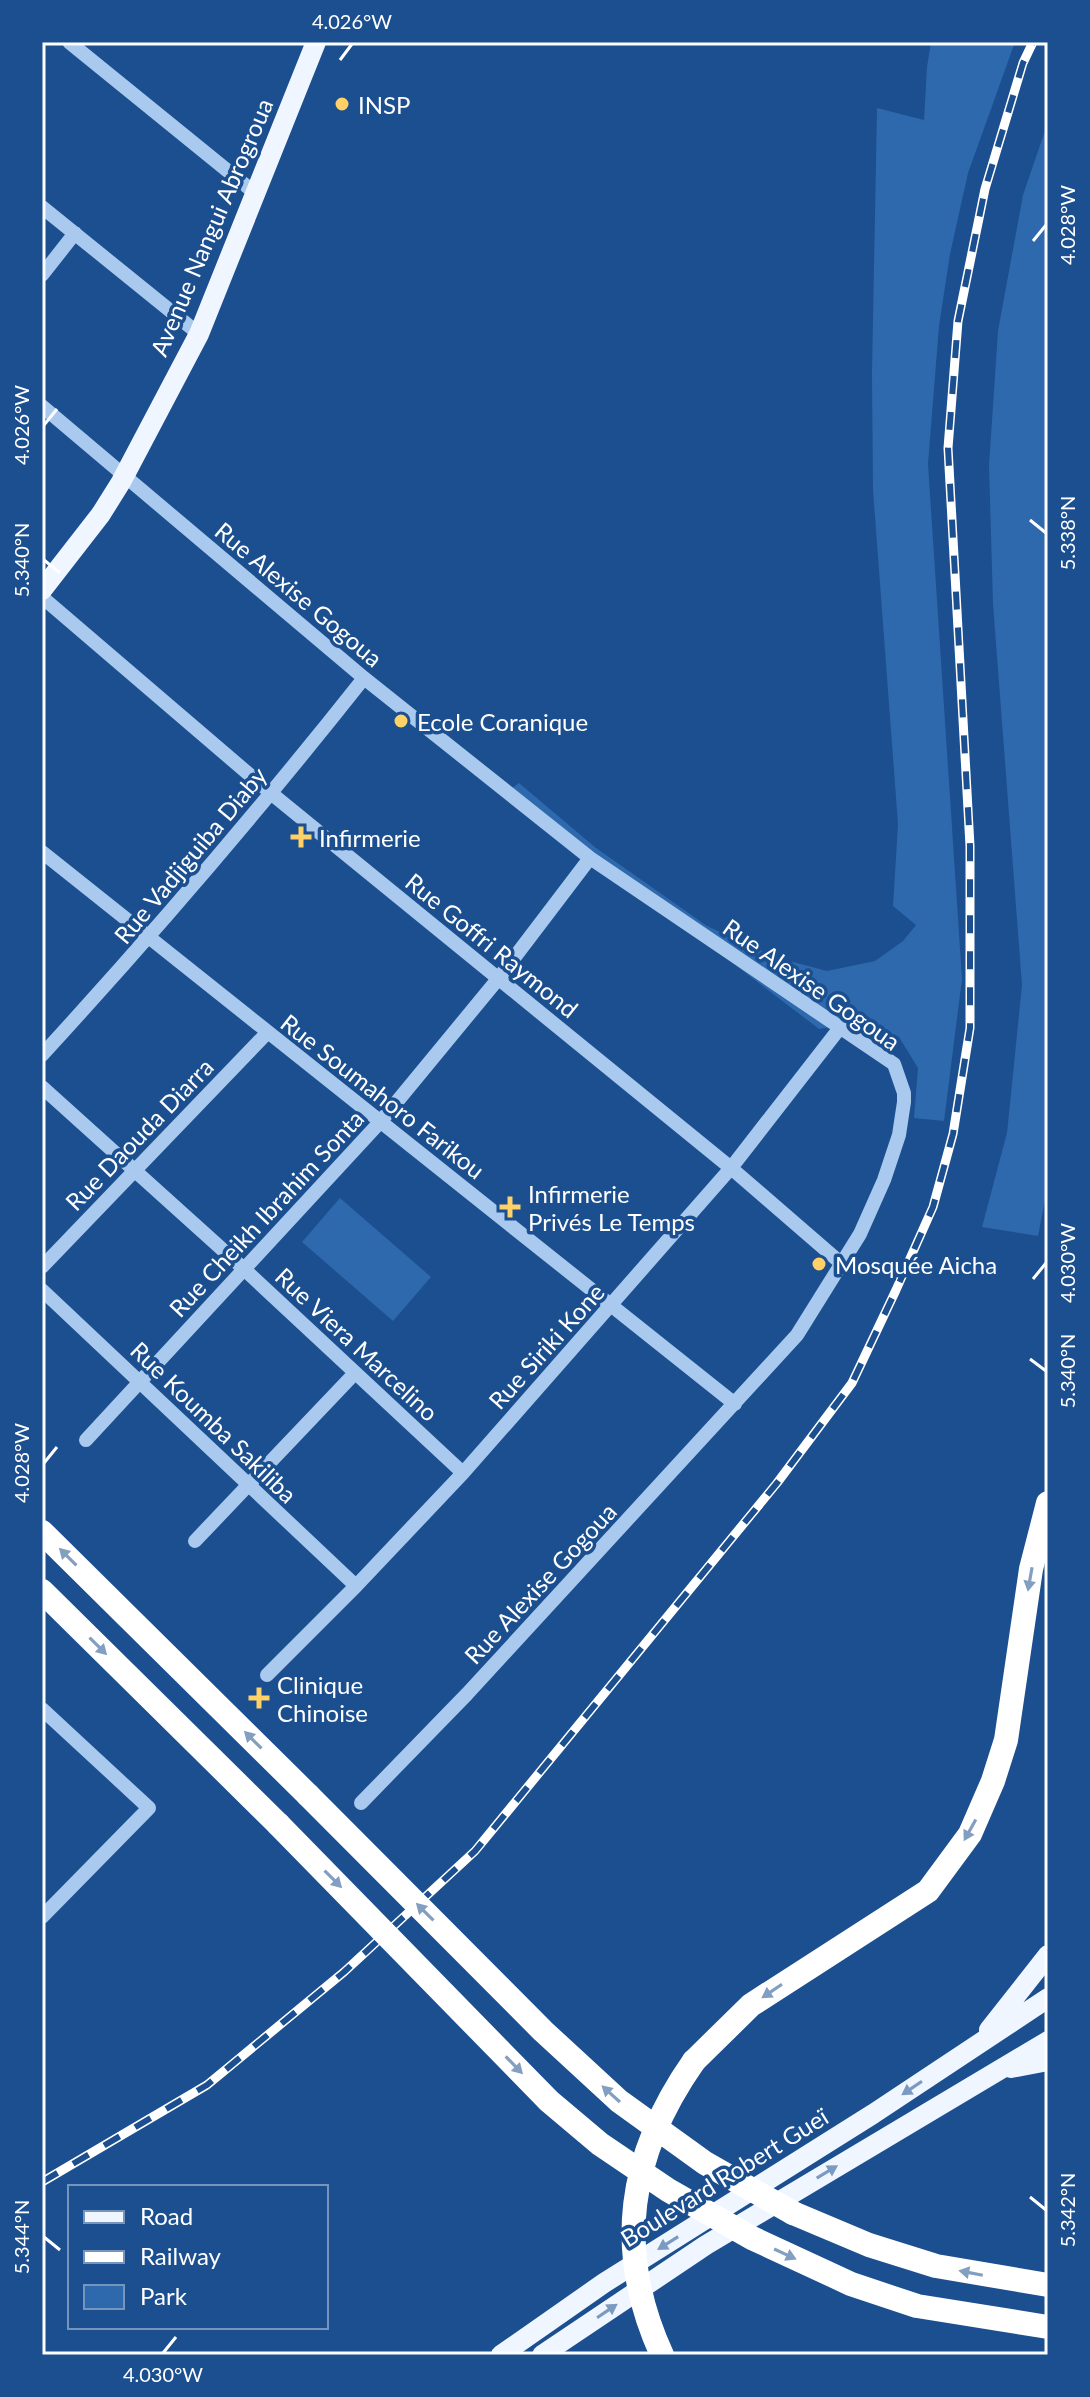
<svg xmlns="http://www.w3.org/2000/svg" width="1090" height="2397" font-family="Lato,sans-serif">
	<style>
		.green { fill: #2e69ad }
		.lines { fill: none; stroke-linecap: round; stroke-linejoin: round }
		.minor { stroke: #a9c9ee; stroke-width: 14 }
		.major { stroke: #f0f6ff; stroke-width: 20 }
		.highway { stroke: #fff; stroke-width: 24 }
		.rail-casing { stroke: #fff; stroke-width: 9 }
		.rail { stroke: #1b4f8f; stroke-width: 6; stroke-dasharray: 18; stroke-linecap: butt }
		.highway-bridge { stroke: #fff; stroke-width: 24 }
		.oneway { fill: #829ec1 }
		.oneway2 { fill: #7b9ac1 }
		.ticks { fill: none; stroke: #fff; stroke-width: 3 }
		.poi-dot { fill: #ffd166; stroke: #1b4f8f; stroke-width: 3 }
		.labels { text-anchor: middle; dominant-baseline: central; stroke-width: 7; stroke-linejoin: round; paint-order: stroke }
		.poi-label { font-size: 24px; fill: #fff; stroke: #1b4f8f; text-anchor: start }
		.street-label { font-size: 24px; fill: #fff; stroke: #1b4f8f }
		.neatline { fill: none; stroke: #fff; stroke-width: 3 }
		.ticks-label { font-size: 20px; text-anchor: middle; fill: #fff }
	</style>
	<rect width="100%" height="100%" fill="#1b4f8f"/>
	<path class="green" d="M931,42H1015L968,173L950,254L939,326L928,464L962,979L944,1121L914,1118L918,1068L899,1037L859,1023L819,1029L508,791L519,783L596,848L707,926L778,958L827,971L875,961L903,941L916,925L893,906L898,824L873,490L872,372L877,108L924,120L927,67Z
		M1048,122V1184L1038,1236L982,1227L1007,1133L1022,985L993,604L989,465L998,331L1023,195Z
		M340,1198L431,1277L393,1321L302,1242Z"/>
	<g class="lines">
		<path class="minor" d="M69,42L255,193
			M42,207L199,334
			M42,275L75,233
			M42,406L364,678L590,858L894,1064L904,1093V1102L899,1135L884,1180L860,1234L797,1335L467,1694L361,1803
			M42,597L272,794L731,1168L842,1264
			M42,852L735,1404
			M42,1055C154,933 261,808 364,678
			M42,1087L244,1269L463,1473
			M42,1267L267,1033
			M42,1290L356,1586
			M86,1440L381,1121L498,979L590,858
			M195,1541L355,1373
			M267,1675L356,1586L463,1473L731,1168L839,1029
			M42,1709L149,1808L42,1917"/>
		<path class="major" d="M42,590L101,514L121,482L199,334L316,42
			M989,2030L1048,1955
			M1011,2068L1048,2061
			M501,2355L604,2283L873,2114L1048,1998
			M542,2355L706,2245L1048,2041"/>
		<path class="highway" d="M42,1532L308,1795
			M42,1591L278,1824
			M694,2061L751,2005L928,1891L970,1834L993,1781L1006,1740L1031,1569L1048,1503
			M793,2213L869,2245L936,2266L1048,2285"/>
		<defs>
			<path id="rail" d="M42,2182L207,2085L344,1972L475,1851L777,1483L852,1383L896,1290L933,1207L953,1134L970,1028V846L948,448L958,321L985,189L1023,63L1033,42"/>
		</defs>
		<use href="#rail" class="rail-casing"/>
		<use href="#rail" class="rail"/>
		<path class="highway-bridge" d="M308,1795L543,2031L619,2101L705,2163L793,2213
			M278,1824L549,2101L600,2144L668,2190L752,2238L851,2284L917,2306L1048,2327
			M662,2355C614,2250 628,2155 694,2061"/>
	</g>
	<defs><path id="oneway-solid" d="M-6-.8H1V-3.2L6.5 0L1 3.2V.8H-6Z" transform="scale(2)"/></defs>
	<g class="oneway">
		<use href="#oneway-solid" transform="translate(68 1557) rotate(-135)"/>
		<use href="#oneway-solid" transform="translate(1030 1579) rotate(100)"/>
		<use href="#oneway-solid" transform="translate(98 1646) rotate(45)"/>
		<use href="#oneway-solid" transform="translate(253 1740) rotate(-135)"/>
		<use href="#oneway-solid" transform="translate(970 1830) rotate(119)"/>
		<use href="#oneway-solid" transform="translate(333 1879) rotate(45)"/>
		<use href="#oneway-solid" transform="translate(425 1912) rotate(-135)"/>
		<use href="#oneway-solid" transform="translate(772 1991) rotate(146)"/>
		<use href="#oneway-solid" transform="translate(514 2065) rotate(46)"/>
		<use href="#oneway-solid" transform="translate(611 2094) rotate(-138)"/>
		<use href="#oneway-solid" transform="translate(785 2254) rotate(25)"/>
		<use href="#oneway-solid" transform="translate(971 2273) rotate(-169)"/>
	</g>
	<g class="oneway2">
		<use href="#oneway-solid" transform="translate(912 2088) rotate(146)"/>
		<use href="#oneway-solid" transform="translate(827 2172) rotate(-31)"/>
		<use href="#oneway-solid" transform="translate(668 2243) rotate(148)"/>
		<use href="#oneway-solid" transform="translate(607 2311) rotate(-34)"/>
	</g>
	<path class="ticks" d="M340,60L352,44M1033,241L1046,225M44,425L57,409M1030,520L1046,533M44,560L60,573M1033,1279L1046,1263M1030,1359L1046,1371M44,1463L57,1447M1030,2197L1046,2210M44,2237L60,2250M163,2353L176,2337"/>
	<g class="poi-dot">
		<circle cx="342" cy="104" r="8"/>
		<circle cx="401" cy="721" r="8"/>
		<path d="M297 825h8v8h8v8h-8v8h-8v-8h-8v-8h8z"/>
		<path d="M506 1195h8v8h8v8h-8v8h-8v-8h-8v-8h8z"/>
		<circle cx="819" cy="1264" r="8"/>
		<path d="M255 1686h8v8h8v8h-8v8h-8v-8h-8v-8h8z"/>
	</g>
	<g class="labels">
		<g class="poi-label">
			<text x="358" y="104">INSP</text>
			<text x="417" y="721">Ecole Coranique</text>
			<text x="319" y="837">Infirmerie</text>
			<text x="528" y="1193">Infirmerie<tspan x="528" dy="28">Privés Le Temps</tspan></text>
			<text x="835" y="1264">Mosquée Aicha</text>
			<text x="277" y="1684">Clinique<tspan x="277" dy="28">Chinoise</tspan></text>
		</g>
		<g class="street-label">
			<text transform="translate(211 227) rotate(-67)">Avenue Nangui Abrogroua</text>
			<text transform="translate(299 594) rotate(40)">Rue Alexise Gogoua</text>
			<text transform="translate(190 855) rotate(-50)">Rue Vadjiguiba Diaby</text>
			<text transform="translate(492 945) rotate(39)">Rue Goffri Raymond</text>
			<text transform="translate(812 984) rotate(35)">Rue Alexise Gogoua</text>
			<text transform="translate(383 1096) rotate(38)">Rue Soumahoro Farikou</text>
			<text transform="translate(139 1134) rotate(-46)">Rue Daouda Diarra</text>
			<text transform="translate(266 1213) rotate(-47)">Rue Cheikh Ibrahim Sonta</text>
			<text transform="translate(357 1344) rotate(43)">Rue Viera Marcelino</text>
			<text transform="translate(546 1346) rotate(-48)">Rue Siriki Kone</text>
			<text transform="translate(214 1422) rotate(44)">Rue Koumba Sakiliba</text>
			<text transform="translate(540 1583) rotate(-47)">Rue Alexise Gogoua</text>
			<text transform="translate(724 2177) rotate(-32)">Boulevard Robert Gueï</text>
		</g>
	</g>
	<rect width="1090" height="2397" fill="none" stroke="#1b4f8f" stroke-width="88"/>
	<rect x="68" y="2185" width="260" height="144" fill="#1b4f8f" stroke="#7695bc" stroke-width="2"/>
	<rect x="84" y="2211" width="40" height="12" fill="#f0f6ff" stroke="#7695bc" stroke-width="2"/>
	<text x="140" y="2225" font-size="24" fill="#ffffff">Road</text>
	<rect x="84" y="2251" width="40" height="12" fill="#ffffff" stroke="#7695bc" stroke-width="2"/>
	<text x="140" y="2265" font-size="24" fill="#ffffff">Railway</text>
	<rect x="84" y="2285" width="40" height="24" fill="#2e69ad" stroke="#7695bc" stroke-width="2"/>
	<text x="140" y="2305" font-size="24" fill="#ffffff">Park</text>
	<rect x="44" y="44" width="1002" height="2309" class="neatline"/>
	<g class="ticks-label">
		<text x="352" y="29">4.026°W</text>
		<text transform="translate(1068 225) rotate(-90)" y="7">4.028°W</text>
		<text transform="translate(22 425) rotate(-90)" y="7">4.026°W</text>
		<text transform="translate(1068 533) rotate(-90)" y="7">5.338°N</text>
		<text transform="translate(22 560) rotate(-90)" y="7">5.340°N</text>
		<text transform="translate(1068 1263) rotate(-90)" y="7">4.030°W</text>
		<text transform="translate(1068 1371) rotate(-90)" y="7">5.340°N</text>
		<text transform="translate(22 1463) rotate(-90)" y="7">4.028°W</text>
		<text transform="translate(1068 2210) rotate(-90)" y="7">5.342°N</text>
		<text transform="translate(22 2237) rotate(-90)" y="7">5.344°N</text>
		<text x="163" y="2382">4.030°W</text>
	</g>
</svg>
